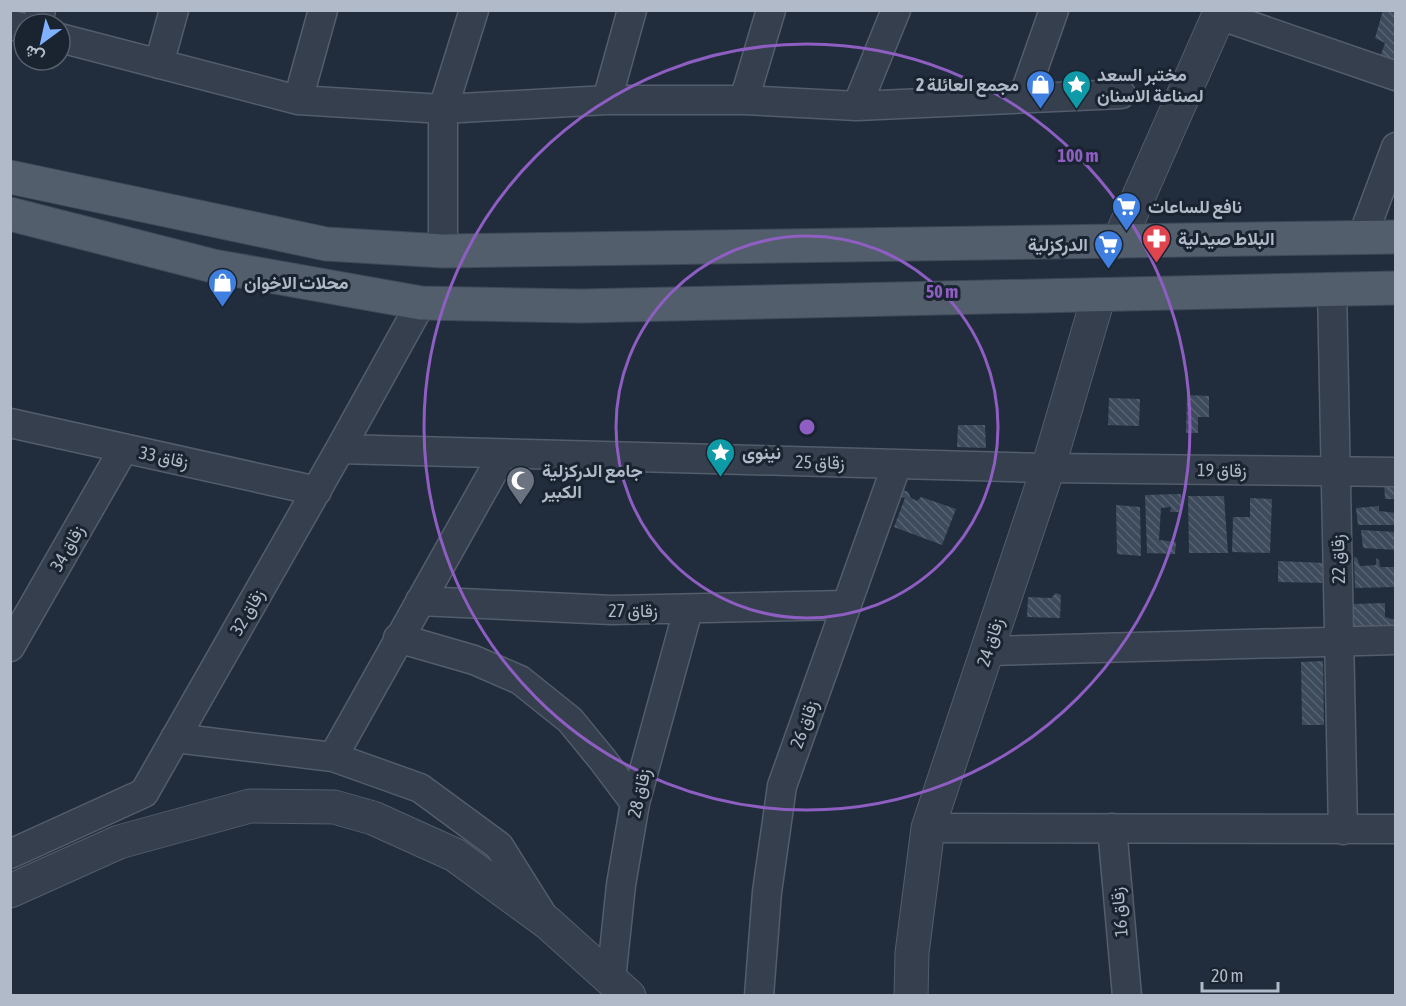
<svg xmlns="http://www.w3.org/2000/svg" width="1406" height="1006" font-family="'Asap Condensed',Vazirmatn,sans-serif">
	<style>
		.building { fill: url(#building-back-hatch) }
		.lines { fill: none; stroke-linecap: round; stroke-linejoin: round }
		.minor-casing { stroke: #535d6b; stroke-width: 31 }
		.tertiary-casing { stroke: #535d6b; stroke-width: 35 }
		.primary-casing { stroke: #3e4856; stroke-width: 35 }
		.minor { stroke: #353f4d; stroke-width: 28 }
		.tertiary { stroke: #353f4d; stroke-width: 33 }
		.primary { stroke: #535e6d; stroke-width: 33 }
		.ring { fill: none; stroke: #8e5ec2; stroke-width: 3 }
		.labels { text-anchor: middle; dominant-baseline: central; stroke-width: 6; stroke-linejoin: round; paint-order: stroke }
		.poi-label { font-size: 18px; font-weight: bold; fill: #b0bac8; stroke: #1a2431; text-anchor: start }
		.street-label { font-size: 18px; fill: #b0bac8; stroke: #1a2431 }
		.centre { fill: #8e5ec2; stroke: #1a2431; stroke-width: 3 }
		.ring-label { font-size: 18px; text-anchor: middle; font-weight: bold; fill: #8e5ec2; stroke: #1a2431; stroke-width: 6; stroke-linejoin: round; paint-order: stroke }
	</style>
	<defs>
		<pattern id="building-back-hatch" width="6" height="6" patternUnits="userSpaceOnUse" patternTransform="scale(1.5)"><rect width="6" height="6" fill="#3d4b5c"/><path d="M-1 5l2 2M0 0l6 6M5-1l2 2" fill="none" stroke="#566372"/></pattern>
	</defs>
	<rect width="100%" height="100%" fill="#212d3d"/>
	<path class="building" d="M1383,10H1396V63L1380,57L1385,43L1375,38Z
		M1187,395L1209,396V417H1198V433H1186Z
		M1109,398L1140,399L1139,426L1108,425Z
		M958,425H985L986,448L957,447Z
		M1384,481H1396V499H1385Z
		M898,488L908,492L911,498L917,501L921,497L956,509L942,545L894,527L905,498L895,495Z
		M1181,494L1182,512H1170L1171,507L1161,508L1159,540L1176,542L1175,554L1147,553L1145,495Z
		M1188,496H1224L1228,553H1189Z
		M1250,498L1272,499L1270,553L1232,552L1233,517H1250Z
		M1116,505L1140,507L1141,556L1117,554Z
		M1379,506V511L1396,513V525H1358L1356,508Z
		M1361,530L1396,532V550L1363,548Z
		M1354,557L1357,558L1360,566L1376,565V558L1379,560L1380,567H1396V587L1355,588Z
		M1278,561L1325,563L1326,583L1278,582Z
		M1056,593L1061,595L1060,618L1027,617L1028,597L1051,598Z
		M1385,603V617L1395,620V627L1353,628L1352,604Z
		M1323,661L1324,725H1302L1301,662Z"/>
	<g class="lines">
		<defs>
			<path id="minor" d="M1219,15L1396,76
				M37,24L41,10
				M10,25L24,28
				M60,38L298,100L443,109L607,100H744L857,106L1121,94
				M159,64L174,10
				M1023,98L1054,10
				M298,100L323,10
				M607,100L632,10
				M744,100L771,10
				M857,106L896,10
				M1362,238L1396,147
				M443,251V109L474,10
				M1332,289L1343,830
				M10,423L317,491
				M340,449L1048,468L1396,472
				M420,601L612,610L847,605
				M398,638L474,660L520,680L570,720L602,759L635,803
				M10,647L124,448
				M987,651L1396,640
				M175,738L333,757L420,788L499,846L543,916
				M333,757L503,454
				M928,828L1396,829
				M1112,828L1127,996
				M10,854L144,793L340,449L421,303
				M611,980L621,885L635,803L688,610
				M759,996L767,892L782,786L897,464"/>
			<path id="tertiary" d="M1119,241L1221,10
				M10,891L119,842L250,806L334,807L373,818L455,855L548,923L629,996
				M911,996L912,953L928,828L1048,468L1099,295"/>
			<path id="primary" d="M10,177L326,244L443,251L1396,237
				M10,214L213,266L421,303L581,306L1396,288"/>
		</defs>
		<use href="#minor" class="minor-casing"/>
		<use href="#tertiary" class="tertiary-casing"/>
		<use href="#primary" class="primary-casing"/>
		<use href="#minor" class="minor"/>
		<use href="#tertiary" class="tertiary"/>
		<use href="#primary" class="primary"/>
	</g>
	<g class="ring">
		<circle cx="807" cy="427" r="191"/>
		<circle cx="807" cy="427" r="383"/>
	</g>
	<defs>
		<symbol id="shop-pin" viewBox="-11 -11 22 30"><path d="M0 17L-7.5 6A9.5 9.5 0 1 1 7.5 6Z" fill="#3f7fe0" stroke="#1a2431"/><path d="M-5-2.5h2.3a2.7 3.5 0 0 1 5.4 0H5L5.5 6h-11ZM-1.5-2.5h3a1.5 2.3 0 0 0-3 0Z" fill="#fff"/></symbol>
		<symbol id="sight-pin" viewBox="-11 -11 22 30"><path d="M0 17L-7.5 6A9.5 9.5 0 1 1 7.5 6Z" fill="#0f9aa8" stroke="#1a2431"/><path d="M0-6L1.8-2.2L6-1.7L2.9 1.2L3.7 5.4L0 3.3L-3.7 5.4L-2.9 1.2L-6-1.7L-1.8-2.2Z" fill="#fff"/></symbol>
		<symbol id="supermarket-pin" viewBox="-11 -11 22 30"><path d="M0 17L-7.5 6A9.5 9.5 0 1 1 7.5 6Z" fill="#3f7fe0" stroke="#1a2431"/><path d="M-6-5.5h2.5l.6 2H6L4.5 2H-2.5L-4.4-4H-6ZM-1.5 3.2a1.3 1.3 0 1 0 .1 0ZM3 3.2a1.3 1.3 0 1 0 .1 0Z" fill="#fff"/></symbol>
		<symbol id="pharmacy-pin" viewBox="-11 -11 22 30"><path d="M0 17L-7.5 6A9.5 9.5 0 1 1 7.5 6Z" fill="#e0444e" stroke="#1a2431"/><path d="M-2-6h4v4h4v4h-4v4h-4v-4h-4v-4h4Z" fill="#fff"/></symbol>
		<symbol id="mosque-pin" viewBox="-11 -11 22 30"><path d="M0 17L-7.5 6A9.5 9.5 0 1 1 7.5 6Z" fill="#6b7280" stroke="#1a2431"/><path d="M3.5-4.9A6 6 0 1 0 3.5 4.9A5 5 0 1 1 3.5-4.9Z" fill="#fff"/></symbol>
	</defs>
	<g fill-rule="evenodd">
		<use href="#shop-pin" x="1024" y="68" width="33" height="45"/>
		<use href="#sight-pin" x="1060" y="68" width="33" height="45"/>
		<use href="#supermarket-pin" x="1110" y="190" width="33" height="45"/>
		<use href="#pharmacy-pin" x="1140" y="222" width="33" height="45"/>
		<use href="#supermarket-pin" x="1092" y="228" width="33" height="45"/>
		<use href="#shop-pin" x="206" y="266" width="33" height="45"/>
		<use href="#sight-pin" x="704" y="436" width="33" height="45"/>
		<use href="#mosque-pin" x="504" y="464" width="33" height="45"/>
	</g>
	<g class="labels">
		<g class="poi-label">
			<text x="1097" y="74">مختبر السعد<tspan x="1097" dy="21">لصناعة الاسنان</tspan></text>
			<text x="1019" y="84" text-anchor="end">مجمع العائلة 2</text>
			<text x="1148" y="206">نافع للساعات</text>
			<text x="1178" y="238">البلاط صيدلية</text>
			<text x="1088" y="244" text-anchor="end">الدركزلية</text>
			<text x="244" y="282">محلات الاخوان</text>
			<text x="742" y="452">نينوى</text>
			<text x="542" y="470">جامع الدركزلية<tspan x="542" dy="21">الكبير</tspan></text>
		</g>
		<g class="street-label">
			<text transform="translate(164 457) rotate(12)">زقاق 33</text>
			<text transform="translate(820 462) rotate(1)">زقاق 25</text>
			<text transform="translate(1222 470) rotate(1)">زقاق 19</text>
			<text transform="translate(67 548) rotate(-60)">زقاق 34</text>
			<text transform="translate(1338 559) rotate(-91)">زقاق 22</text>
			<text x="633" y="610">زقاق 27</text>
			<text transform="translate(247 612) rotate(-60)">زقاق 32</text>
			<text transform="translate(990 642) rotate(-72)">زقاق 24</text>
			<text transform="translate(804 724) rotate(-70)">زقاق 26</text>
			<text transform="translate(639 793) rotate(-77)">زقاق 28</text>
			<text transform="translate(1119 912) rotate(-95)">زقاق 16</text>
		</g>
	</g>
	<circle cx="807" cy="427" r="9" class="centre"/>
	<g class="ring-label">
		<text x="1078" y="162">100 m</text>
		<text x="942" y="298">50 m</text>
	</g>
	<rect width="1406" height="1006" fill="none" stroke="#b0bac8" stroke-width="24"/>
	<g transform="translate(42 42) rotate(213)"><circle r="28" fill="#1a2431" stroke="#56606d" stroke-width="1.5"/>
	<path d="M0-4.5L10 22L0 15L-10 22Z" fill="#80b1fe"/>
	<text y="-9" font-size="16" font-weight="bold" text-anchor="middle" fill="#b0bac8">ش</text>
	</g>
	<path d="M1202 982v9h76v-9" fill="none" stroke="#b0bac8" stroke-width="3"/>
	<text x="1211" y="982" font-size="18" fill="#b0bac8" stroke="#1a2431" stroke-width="4.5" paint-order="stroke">20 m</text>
</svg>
